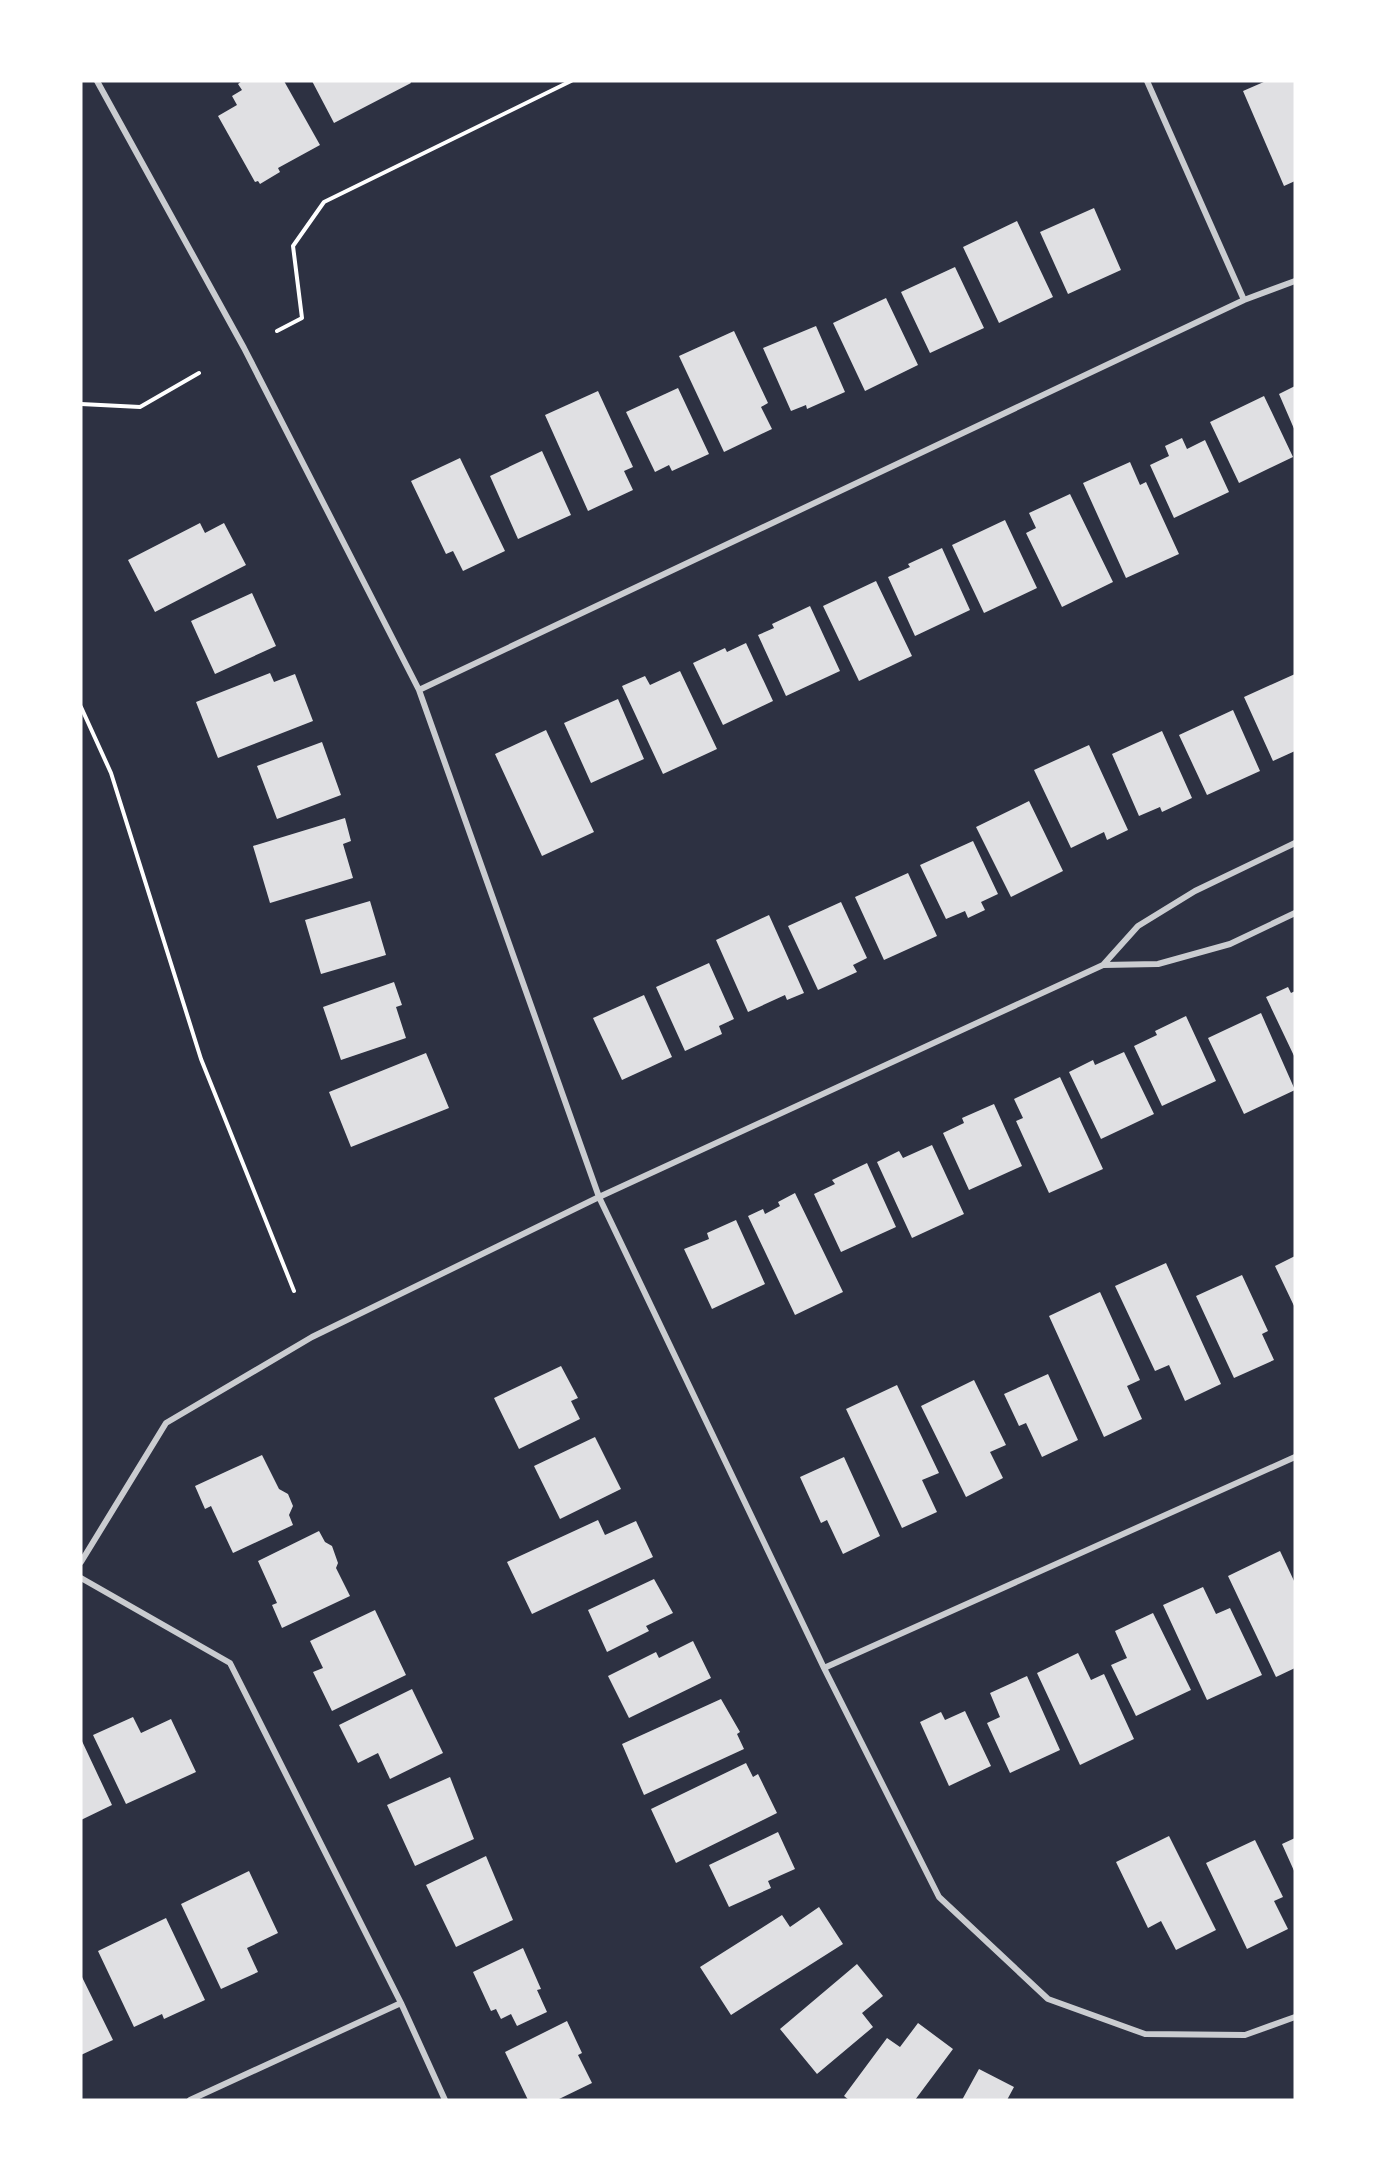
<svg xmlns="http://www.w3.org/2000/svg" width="1376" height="2181" font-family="Georgia,serif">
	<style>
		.building { fill: #e0e0e3 }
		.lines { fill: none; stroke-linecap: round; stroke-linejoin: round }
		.path { stroke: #fff; stroke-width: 4 }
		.minor { stroke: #caccd0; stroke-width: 6 }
	</style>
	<rect width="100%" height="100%" fill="#2d3142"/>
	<path class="building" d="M242,81H284L320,145L278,168L280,172L260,184L258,181L255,182L218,116L237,105L232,96L242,90L238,84Z
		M312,81H410L411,83L334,123Z
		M1266,81H1295V181L1284,186L1243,91Z
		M1094,208L1121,270L1068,294L1040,232Z
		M1017,221L1053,297L999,323L963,247Z
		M955,267L984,328L930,353L901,292Z
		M886,298L918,365L865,391L833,323Z
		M816,326L845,392L807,409L806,405L791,411L763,348Z
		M734,331L768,403L761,407L772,429L724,452L679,356Z
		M1295,386V431L1279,394Z
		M678,388L709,454L672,471L669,465L655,472L626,412Z
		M598,391L633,467L624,471L633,490L588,511L545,415Z
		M1264,396L1293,457L1239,483L1210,422Z
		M1182,438L1187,449L1205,440L1229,492L1174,518L1150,465L1169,456L1165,446Z
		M542,451L571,515L518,539L490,476Z
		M460,458L505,551L463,571L453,551L446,554L411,481Z
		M1130,462L1140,485L1146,482L1179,554L1126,578L1083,483Z
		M1070,494L1113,582L1062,607L1026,533L1036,528L1029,513Z
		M1005,520L1037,588L984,613L952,545Z
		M200,523L205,533L224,523L246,565L155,612L128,560Z
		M942,548L970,610L915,636L888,577L910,567L908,564Z
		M876,581L912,656L859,681L823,606Z
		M252,593L276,646L215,674L191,621Z
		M810,606L840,671L786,696L758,635L774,628L772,624Z
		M746,643L773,701L723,725L693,663L725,648L727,652Z
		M680,671L717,749L663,774L622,686L645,676L650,685Z
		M270,673L274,682L295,674L313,721L218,758L196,702Z
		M1295,674V751L1273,761L1244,697Z
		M618,699L644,759L591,783L564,723Z
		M1233,710L1260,771L1207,795L1179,735Z
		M546,730L594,832L542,856L495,754Z
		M1162,731L1192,798L1162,812L1160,807L1139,816L1112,754Z
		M322,742L341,795L277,819L257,766Z
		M1089,745L1128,830L1107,840L1104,832L1071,848L1034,770Z
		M1029,801L1063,871L1011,897L976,827Z
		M345,818L351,841L343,844L353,878L270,903L253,846Z
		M973,841L998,894L981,902L985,910L968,918L965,911L946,919L920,865Z
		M908,873L937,936L884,960L855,897Z
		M370,901L386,955L321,974L305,920Z
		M841,902L867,958L853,965L857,972L818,990L788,926Z
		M769,915L804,993L787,1000L785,995L748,1012L716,940Z
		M709,963L734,1019L719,1026L722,1034L685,1051L656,987Z
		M394,982L402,1005L396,1007L406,1038L341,1060L323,1007Z
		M1288,987L1291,993L1295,991V1058L1266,997Z
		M644,995L672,1057L622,1080L593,1018Z
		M1261,1013L1295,1090L1244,1114L1208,1038Z
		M1186,1016L1216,1081L1162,1106L1134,1046L1157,1035L1155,1031Z
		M1124,1052L1154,1114L1101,1139L1069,1072L1093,1060L1095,1065Z
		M426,1053L449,1108L351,1147L329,1092Z
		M1060,1077L1103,1169L1049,1193L1016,1121L1023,1118L1014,1099Z
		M994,1104L1022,1166L969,1190L943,1133L964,1123L962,1118Z
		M932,1145L964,1214L912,1238L877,1162L899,1151L903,1158Z
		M867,1163L896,1227L841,1252L814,1194L835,1184L832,1180Z
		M795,1193L843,1292L795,1315L748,1216L763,1209L765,1214L780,1206L778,1202Z
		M736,1220L765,1284L712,1309L684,1249L709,1239L707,1233Z
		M1295,1256V1308L1275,1266Z
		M1166,1263L1221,1384L1185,1401L1169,1365L1155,1371L1115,1286Z
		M1242,1275L1268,1331L1262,1334L1274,1360L1234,1378L1196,1296Z
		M1100,1292L1140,1380L1127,1386L1142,1419L1104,1437L1049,1316Z
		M561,1366L578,1398L571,1401L580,1419L519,1449L494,1398Z
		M1048,1374L1078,1440L1042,1457L1026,1423L1019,1426L1004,1394Z
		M974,1380L1006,1445L990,1452L1003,1478L966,1497L921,1406Z
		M897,1385L939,1473L922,1480L937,1512L902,1528L846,1409Z
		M595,1437L621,1489L560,1519L534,1466Z
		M262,1455L279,1489L288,1494L293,1506L289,1515L293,1525L233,1553L211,1506L205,1509L195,1486Z
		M844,1457L880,1536L843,1554L827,1520L821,1523L800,1477Z
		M598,1520L605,1535L636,1521L653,1557L532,1614L507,1562Z
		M319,1531L325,1542L332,1546L338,1563L336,1568L350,1596L282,1628L272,1605L277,1603L258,1561Z
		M1280,1551L1295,1583V1668L1276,1677L1228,1576Z
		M654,1579L673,1613L646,1626L649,1631L607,1652L588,1610Z
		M1203,1587L1216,1614L1230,1608L1262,1675L1207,1700L1163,1605Z
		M375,1610L406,1675L332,1711L313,1672L323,1668L310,1641Z
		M1153,1613L1191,1690L1136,1716L1111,1665L1127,1658L1115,1631Z
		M693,1641L711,1678L629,1718L608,1676L656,1652L659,1658Z
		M1078,1653L1091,1680L1104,1674L1134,1739L1080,1765L1037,1673Z
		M1027,1676L1060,1750L1010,1773L987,1723L1000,1717L990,1693Z
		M412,1689L443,1753L390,1779L378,1753L358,1763L339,1725Z
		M721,1699L740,1732L737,1734L744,1749L644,1795L622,1744Z
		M965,1711L991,1766L949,1786L920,1722L941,1712L945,1720Z
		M133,1717L141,1733L171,1719L196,1772L126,1804L93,1735Z
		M81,1739L112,1805L81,1820Z
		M746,1763L753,1777L758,1774L777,1813L676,1863L651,1809Z
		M450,1777L474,1839L415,1866L387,1805Z
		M778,1832L795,1869L768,1881L771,1888L729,1907L709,1865Z
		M1169,1836L1216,1930L1176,1950L1161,1921L1148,1928L1116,1862Z
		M1295,1838V1873L1282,1844Z
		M1255,1840L1283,1897L1274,1901L1288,1929L1247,1949L1206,1863Z
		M486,1856L513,1920L456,1947L426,1885Z
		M249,1871L278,1933L247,1948L258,1972L221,1989L181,1904Z
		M819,1907L843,1944L731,2015L700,1967L782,1915L790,1927Z
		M166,1918L205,2000L164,2019L162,2014L134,2027L98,1951Z
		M523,1948L541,1989L537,1990L547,2012L517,2026L511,2014L501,2019L496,2009L491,2011L473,1972Z
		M857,1964L883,1996L862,2013L873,2027L817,2074L780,2029Z
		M81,1975L113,2040L81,2055Z
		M567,2021L582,2053L578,2055L592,2083L557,2100H528L505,2052Z
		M918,2023L953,2049L915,2100H849L844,2096L887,2038L900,2047Z
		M979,2069L1014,2087L1007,2100H962Z"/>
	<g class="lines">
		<path class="path" d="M277,331L302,318L293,246L324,202L571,81
			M81,404L140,407L199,373
			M81,707L111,773L201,1059L294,1291"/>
		<path class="minor" d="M97,81L244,348L419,690L599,1197L824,1668L939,1897L1048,1999L1145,2034L1245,2035L1295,2017
			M1147,81L1244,300
			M419,690L1244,300L1295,281
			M1103,965L1158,964L1230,944L1295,913
			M81,1562L166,1423L312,1337L599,1197L1103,965L1138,926L1195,891L1295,843
			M81,1578L230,1663L401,2003L445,2100
			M824,1668L1295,1457
			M190,2100L401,2003"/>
	</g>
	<rect width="1376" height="2181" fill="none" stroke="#ffffff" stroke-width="165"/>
</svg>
